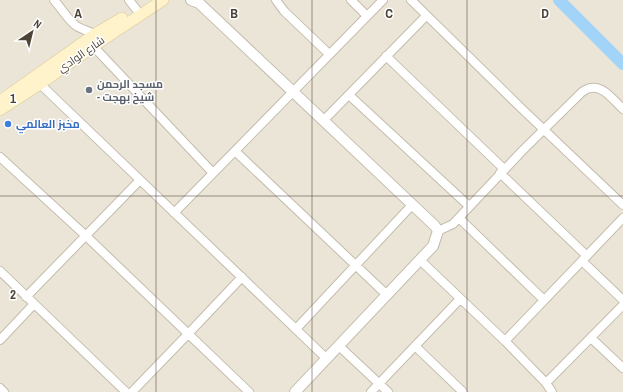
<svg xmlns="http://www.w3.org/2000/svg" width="623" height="392" font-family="'Archivo Narrow',Cairo,sans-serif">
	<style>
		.residential { fill: #ebe5d8 }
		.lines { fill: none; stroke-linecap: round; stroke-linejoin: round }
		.river { stroke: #a2d4f8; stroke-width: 12 }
		.minor-casing { stroke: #c4bcac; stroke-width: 10 }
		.tertiary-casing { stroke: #c4bcac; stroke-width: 12 }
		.secondary-casing { stroke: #dbc996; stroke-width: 12 }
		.minor { stroke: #fff; stroke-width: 8 }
		.tertiary { stroke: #fff; stroke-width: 10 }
		.secondary { stroke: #fff3cc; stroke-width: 11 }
		.grid { fill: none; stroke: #4c4437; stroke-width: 1; stroke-opacity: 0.55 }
		.worship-dot { fill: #6b7280; stroke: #fff; stroke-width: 1.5 }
		.shop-dot { fill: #3f7fe0; stroke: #fff; stroke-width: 1.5 }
		.labels { text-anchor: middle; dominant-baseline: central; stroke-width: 3; stroke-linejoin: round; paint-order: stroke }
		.street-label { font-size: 11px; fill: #4c4437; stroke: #fff }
		.worship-label { font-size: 11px; font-weight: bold; fill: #5b616d; stroke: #fff; text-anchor: start }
		.shop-label { font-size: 11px; font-weight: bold; fill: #366cbe; stroke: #fff; text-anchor: start }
		.grid-label { font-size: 13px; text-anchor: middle; font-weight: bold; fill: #4c4437; stroke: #fff; stroke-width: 3; stroke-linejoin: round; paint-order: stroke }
	</style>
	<rect width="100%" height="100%" fill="#f7f3eb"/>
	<path class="residential" d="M0,0H623V392H0Z"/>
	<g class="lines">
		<path class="river" d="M559,0L623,64"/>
		<defs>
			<path id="minor" d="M54,0C61,8 67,18 75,25C81,30 92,31 98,37
				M129,0L136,9
				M276,0L284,11L329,54
				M351,0L367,16
				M411,0L519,106L623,205
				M93,46L213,173
				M386,56L504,169
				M40,84L327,359
				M349,95L469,206
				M323,121L426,16
				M235,151L387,295
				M0,157L85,235L249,392
				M500,173L587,256
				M174,213L383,0
				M459,218L544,300
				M438,231L453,224L523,150L582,92C585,90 588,88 591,88C603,85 615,102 623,109
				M420,260L505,341L546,383L552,392
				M582,261L623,300
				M0,271L126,392
				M26,297L140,180
				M296,329L412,205
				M591,338L623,368
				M0,340L34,304
				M505,341L623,218
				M339,346L388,392
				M415,346L463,392
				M546,383L623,305
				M0,388L4,392
				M132,392L188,334L242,277
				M371,392L460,299"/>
			<path id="tertiary" d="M191,0L199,3L435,226L438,231L433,246L295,392"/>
			<path id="secondary" d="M0,101L95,34L122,18
				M0,110L40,84L101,41L163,0"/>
		</defs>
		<use href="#minor" class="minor-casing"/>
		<use href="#tertiary" class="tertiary-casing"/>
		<use href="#secondary" class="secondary-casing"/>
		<use href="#minor" class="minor"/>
		<use href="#tertiary" class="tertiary"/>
		<use href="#secondary" class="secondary"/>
	</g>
	<path class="grid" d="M156,0V392M312,0V392M467,0V392M0,196H623"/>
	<circle class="worship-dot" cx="89" cy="90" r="4"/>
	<circle class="shop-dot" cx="8" cy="124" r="4"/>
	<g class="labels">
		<g class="street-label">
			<text transform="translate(81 54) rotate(-35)">شارع الوادي</text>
		</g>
		<g class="worship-label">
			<text x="97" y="84">مسجد الرحمن<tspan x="97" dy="13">- شيخ بهجت</tspan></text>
		</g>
		<g class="shop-label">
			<text x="16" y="124">مخبز العالمي</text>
		</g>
	</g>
	<g class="grid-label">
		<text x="78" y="18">A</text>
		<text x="234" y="18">B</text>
		<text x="389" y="18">C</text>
		<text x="545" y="18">D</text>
		<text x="13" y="103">1</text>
		<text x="13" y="299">2</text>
	</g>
	<g transform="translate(32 32) rotate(35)" stroke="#ffffff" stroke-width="3" paint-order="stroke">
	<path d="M0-3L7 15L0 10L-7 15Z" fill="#4c4437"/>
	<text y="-6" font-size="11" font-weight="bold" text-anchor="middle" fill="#4c4437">N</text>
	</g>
</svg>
